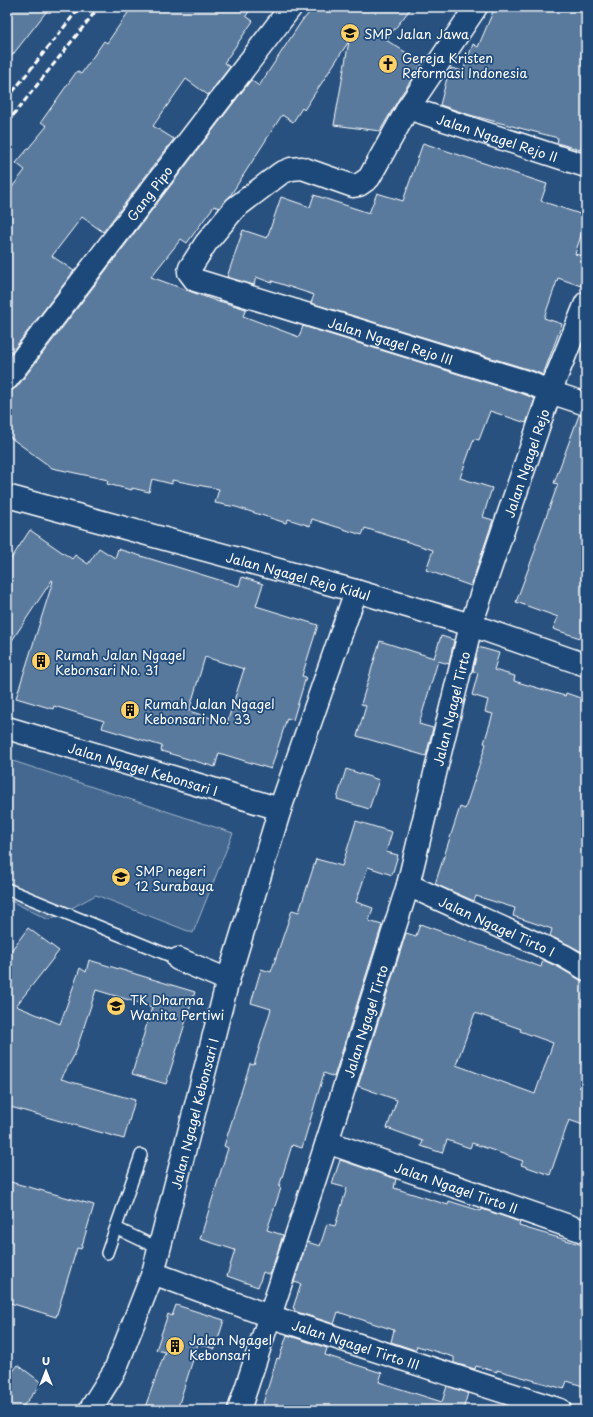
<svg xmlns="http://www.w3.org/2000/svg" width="593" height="1417" font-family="'Playpen Sans',sans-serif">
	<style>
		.green { fill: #446890; stroke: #a2b4c8 }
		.building { fill: #5a7a9d; stroke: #fff; fill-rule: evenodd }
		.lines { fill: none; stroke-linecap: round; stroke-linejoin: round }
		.lane-casing { stroke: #fff; stroke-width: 14 }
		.street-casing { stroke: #fff; stroke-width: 25 }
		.secondary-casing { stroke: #fff; stroke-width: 25 }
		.lane { stroke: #1f4a7a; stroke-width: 11 }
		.street { stroke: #1f4a7a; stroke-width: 22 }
		.secondary { stroke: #1f4a7a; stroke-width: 22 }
		.rail { stroke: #fff; stroke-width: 3; stroke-dasharray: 6 3; stroke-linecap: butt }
		.labels { text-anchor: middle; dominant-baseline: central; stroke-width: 3.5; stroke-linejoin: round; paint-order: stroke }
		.poi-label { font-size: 13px; fill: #fff; stroke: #1f4a7a; text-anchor: start }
		.street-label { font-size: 13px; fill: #fff; stroke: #1f4a7a }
	</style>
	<rect width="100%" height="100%" fill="#28517f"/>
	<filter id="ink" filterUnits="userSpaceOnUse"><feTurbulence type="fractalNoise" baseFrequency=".025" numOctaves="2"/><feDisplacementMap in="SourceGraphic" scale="8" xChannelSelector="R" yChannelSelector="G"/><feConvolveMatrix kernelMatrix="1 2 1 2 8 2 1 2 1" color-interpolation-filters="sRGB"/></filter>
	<g filter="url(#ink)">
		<path class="green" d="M7,759L233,833L193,933L96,895L49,920L7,899Z"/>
		<path class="building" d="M7,7H50L7,62Z
			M132,7H252L246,16L253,21L224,63L230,67L208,95L186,79L153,126L174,139L103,232L82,217L52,256L74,271L7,358V194L25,170L16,163L47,126L41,122L77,71L81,74L104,41L107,43Z
			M314,7H412L386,40L423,63L401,95L380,131L334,125L349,41L304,110L302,108L293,122L282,115L230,196L219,208L214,206L187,243L181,239L151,277L219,302V301L246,309L243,316L299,337L303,326L526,395L535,399L526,423L490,411L479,440L474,439L460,478L492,488L483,517L493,520L471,586L426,570L433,550L365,528L362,535L312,519L310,526L288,519L286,523L236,507L215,503L219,489L172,480V484L152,479L149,492L132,488V490L107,484L108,480L52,468L7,435V391L12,390L17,387L251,80L259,86L303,19H304Z
			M495,7H586V145L582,144L581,150L557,143L558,138L470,115L440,105L447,78H448L451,68L463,71L473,44L478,47Z
			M423,143L547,184L541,201L586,216V220L575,254L586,257V272L581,286L558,278L544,318L562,324L543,375L534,371L311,303L314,295L272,281V283L256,277L254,285L227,277L243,230L267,238L281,197L310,207L314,195L369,213L377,193L403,201Z
			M579,415L586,416V640L553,629L558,617L516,602L536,548L535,547L558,484L554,483Z
			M30,530L72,559L75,555L88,564L99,548L115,558L118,549L239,586L242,577L263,584L256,606L318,625L302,676L306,677L293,720L287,718L271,769L219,753L215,767L161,751L162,746L102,728L104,721L54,706L53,709L16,698L53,581L52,580L7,648V565ZM205,657L244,669L227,723L189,711Z
			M441,636L454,640L449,664L438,661L419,724L433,728L426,756L357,736L366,706L361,704L380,641L434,658Z
			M478,647L499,653L494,670L515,676L514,681L565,696L566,693L586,700V954L569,945L550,936L552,929L513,916L515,908L476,896L474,901L435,884L460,807L465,809L486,744L484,743L493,714L485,712L488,700L472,695L478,673L473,671Z
			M346,769L379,780L369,809L337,799Z
			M356,821L392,832L386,852L398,855L392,875L368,867L356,902L373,908L369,921L382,925L334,1077L324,1073L302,1148L292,1145L279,1187L281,1188L267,1230L283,1235L270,1275L263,1272L258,1287L227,1276L235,1250L200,1239L228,1148L224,1146L250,1064L254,1065L271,1009L251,1003L261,969L271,972L292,910L299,912L316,859L342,866Z
			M420,924L541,967L543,960L558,967L580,980L586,981V1068L579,1087L586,1090V1126L569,1120L550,1175L521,1165L523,1161L472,1143L470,1148L447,1140L442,1153L421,1146L423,1141L387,1128L397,1100L358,1086L406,933L416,936ZM475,1013L521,1029L520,1031L553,1043L535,1094L456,1065Z
			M28,928L59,951L16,1006L60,1024L80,968L86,972L89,960L195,992L166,1084L132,1074L152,1007L96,990L75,1054L61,1079L135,1100L124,1139L7,1106V956Z
			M340,1160L396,1179L394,1188L448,1205L449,1201L481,1211L482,1209L520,1222L519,1226L586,1246V1387L567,1381L564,1389L497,1370V1372L476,1366L475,1369L454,1363V1357L417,1346L415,1350L391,1342L394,1330L338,1312L334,1324L294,1311L295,1309L293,1308L301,1284L294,1282L307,1242L320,1246L327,1224L335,1226L347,1188L332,1184Z
			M7,1181L94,1205L81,1249L77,1248L56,1317L7,1302Z
			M176,1305L224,1320L215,1349L198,1344L177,1410H144L165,1352L156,1350L168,1314L172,1316Z
			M287,1335L327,1348L325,1355L382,1373L379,1382L442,1402L447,1386L468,1393L463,1410H261L277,1358L279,1359Z
			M18,1365L42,1383L20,1410H7V1379Z"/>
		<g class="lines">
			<defs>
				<path id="lane" d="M7,889L178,959
					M116,1228L160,1249
					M107,1253L141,1155"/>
				<g id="street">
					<path id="s1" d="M476,7L408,108L369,178L359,185L353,186L302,168L291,169L281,173L235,208L206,243L190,268L189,272L195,280L530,383L550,392L586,404"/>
					<path id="s2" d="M408,108L586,166"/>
					<path id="s3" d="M7,379L291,7"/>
					<path id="s4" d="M7,728L280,809"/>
					<path id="s5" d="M408,885L564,956L586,969"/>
					<path d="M178,959L228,980"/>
					<path id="s6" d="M327,1142L586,1232"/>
					<path id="s7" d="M153,1273L269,1316L560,1410"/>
					<path id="s8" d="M90,1410L115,1370L153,1273L228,980L280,809L356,591"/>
					<path id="s9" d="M239,1410L327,1142L408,885L471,625"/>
				</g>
				<g id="secondary">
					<path id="s10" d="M7,496L356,591L471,625L586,665"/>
					<path id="s11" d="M471,625L550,392L586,303"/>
				</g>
			</defs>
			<use href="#lane" class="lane-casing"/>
			<use href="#street" class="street-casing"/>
			<use href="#secondary" class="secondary-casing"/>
			<use href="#lane" class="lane"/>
			<use href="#street" class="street"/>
			<use href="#secondary" class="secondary"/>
			<path class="rail" d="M7,99L80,7
				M7,123L99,7"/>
		</g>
	</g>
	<defs>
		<symbol id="school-disc" viewBox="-11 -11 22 22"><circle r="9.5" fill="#ffd166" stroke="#1f4a7a"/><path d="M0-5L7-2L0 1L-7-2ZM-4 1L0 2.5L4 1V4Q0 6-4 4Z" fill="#111"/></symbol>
		<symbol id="church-disc" viewBox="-11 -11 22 22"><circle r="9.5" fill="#ffd166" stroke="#1f4a7a"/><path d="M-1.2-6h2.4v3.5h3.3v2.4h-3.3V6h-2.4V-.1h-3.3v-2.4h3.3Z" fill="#111"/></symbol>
		<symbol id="building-disc" viewBox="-11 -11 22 22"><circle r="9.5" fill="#ffd166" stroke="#1f4a7a"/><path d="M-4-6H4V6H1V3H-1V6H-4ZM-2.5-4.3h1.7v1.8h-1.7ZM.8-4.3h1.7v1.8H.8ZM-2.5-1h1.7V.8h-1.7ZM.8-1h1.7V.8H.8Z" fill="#111"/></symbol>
	</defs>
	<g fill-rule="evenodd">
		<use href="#school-disc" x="339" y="22" width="22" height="22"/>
		<use href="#church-disc" x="377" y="53" width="22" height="22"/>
		<use href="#building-disc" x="30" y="650" width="22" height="22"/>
		<use href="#building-disc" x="119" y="699" width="22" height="22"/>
		<use href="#school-disc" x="110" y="866" width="22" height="22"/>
		<use href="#school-disc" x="105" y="995" width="22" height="22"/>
		<use href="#building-disc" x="164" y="1335" width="22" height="22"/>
	</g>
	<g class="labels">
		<g class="poi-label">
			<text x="364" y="33">SMP Jalan Jawa</text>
			<text x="402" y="57">Gereja Kristen<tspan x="402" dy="15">Reformasi Indonesia</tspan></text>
			<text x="55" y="654">Rumah Jalan Ngagel<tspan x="55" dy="15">Kebonsari No. 31</tspan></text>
			<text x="144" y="703">Rumah Jalan Ngagel<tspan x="144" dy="15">Kebonsari No. 33</tspan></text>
			<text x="135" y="870">SMP negeri<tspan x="135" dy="15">12 Surabaya</tspan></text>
			<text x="130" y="999">TK Dharma<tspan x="130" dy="15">Wanita Pertiwi</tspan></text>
			<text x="189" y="1339">Jalan Ngagel<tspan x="189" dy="15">Kebonsari</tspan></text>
		</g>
		<g class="street-label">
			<text stroke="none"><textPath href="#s2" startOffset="94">Jalan Ngagel Rejo II</textPath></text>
			<text stroke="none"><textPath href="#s3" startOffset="234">Gang Pipo</textPath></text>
			<text stroke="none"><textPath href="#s1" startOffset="648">Jalan Ngagel Rejo III</textPath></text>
			<text stroke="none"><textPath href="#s11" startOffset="171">Jalan Ngagel Rejo</textPath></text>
			<text stroke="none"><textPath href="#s10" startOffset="302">Jalan Ngagel Rejo Kidul</textPath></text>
			<text stroke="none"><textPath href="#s9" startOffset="733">Jalan Ngagel Tirto</textPath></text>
			<text stroke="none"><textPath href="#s4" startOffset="142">Jalan Ngagel Kebonsari I</textPath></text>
			<text stroke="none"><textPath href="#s5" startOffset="98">Jalan Ngagel Tirto I</textPath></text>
			<text stroke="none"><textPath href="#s9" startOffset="409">Jalan Ngagel Tirto</textPath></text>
			<text stroke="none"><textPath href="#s8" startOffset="316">Jalan Ngagel Kebonsari I</textPath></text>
			<text stroke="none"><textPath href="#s6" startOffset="137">Jalan Ngagel Tirto II</textPath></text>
			<text stroke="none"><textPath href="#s7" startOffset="215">Jalan Ngagel Tirto III</textPath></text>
		</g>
	</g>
	<rect width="593" height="1417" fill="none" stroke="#1f4a7a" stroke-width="24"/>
	<rect x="12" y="12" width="569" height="1393" fill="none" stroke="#fff" stroke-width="1.5" filter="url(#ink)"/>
	<g transform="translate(46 1371)" stroke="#1f4a7a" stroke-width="3" paint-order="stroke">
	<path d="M0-3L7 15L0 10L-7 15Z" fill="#ffffff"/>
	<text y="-6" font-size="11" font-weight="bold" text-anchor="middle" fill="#ffffff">U</text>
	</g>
</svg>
